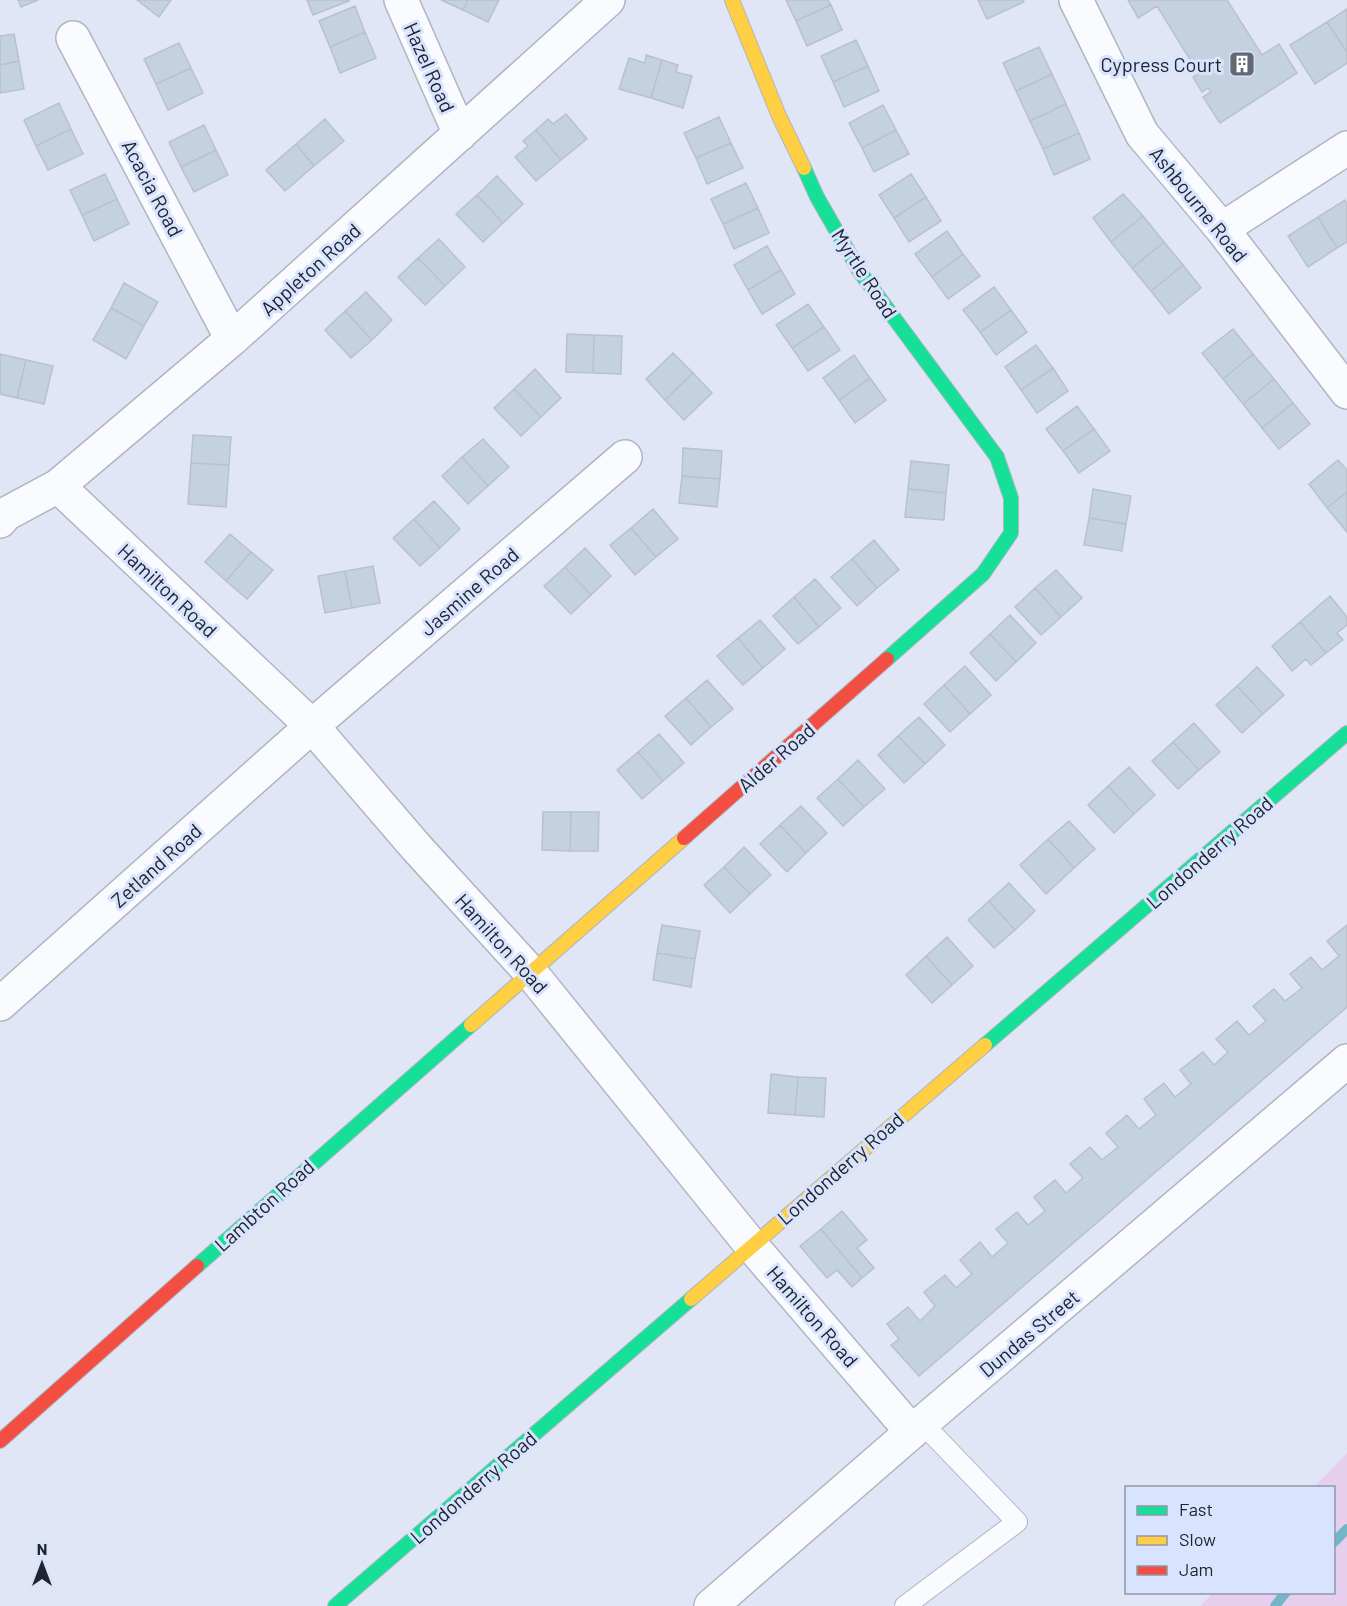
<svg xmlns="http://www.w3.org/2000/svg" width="1347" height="1606" font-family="Barlow,sans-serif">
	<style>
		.green { fill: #e6ceee }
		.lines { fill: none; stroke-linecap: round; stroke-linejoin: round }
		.stream { stroke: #72b7c6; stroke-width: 10 }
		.building { fill: #c4d1df; stroke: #b9c1cc; stroke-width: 1.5 }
		.lane-casing { stroke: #b0b5c1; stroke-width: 22 }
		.street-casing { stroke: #b0b5c1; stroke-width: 36 }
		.fast-casing { stroke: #b0b5c1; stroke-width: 16 }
		.slow-casing { stroke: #b0b5c1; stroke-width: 16 }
		.jam-casing { stroke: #b0b5c1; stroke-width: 16 }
		.lane { stroke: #fafbfe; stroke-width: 20 }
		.street { stroke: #fafbfe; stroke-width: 33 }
		.fast { stroke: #16e098; stroke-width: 14 }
		.slow { stroke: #ffcf43; stroke-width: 14 }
		.jam { stroke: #f24e42; stroke-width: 14 }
		.labels { text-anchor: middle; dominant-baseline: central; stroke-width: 6; stroke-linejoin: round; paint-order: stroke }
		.poi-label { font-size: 20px; fill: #21242e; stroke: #d8e3fe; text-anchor: end }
		.street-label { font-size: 20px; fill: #21242e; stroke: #d8e3fe }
	</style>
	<rect width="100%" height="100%" fill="#e0e6f6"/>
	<path class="green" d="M1347,1453V1606H1200L1213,1593L1334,1592V1488L1314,1487Z"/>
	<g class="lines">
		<path class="stream" d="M1334,1542L1347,1529
			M1275,1606L1286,1592"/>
	</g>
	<path class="building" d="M18,0H38L21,7Z
		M137,0H171L159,17Z
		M307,0H349V1L313,15Z
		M441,0H468L463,10Z
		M468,0H499L488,22L463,10Z
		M786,0H828L831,5L796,21Z
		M978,0H1023L1024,2L987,19Z
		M1128,0H1227L1262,55L1279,44L1297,73L1220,123L1203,97L1211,92L1208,88L1202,92L1193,77L1199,74L1157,6L1138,18Z
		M831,5L842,30L807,46L796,21Z
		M355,6L365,32L330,47L319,21Z
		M1347,9V52L1327,22Z
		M1327,22L1347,52V63L1315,84L1290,45Z
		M365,32L376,58L340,73L330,47Z
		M14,34L19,61L0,65V36Z
		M856,40L868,66L833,82L821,56Z
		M179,43L191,68L156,84L144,59Z
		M1039,47L1052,74L1016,91L1003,63Z
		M646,55L662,60L651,98L619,89L629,58L645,63Z
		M662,60L678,65L676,72L692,76L683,108L651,98Z
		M19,61L24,89L0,93V65Z
		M868,66L879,91L844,107L833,82Z
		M191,68L203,93L168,110L156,84Z
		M1052,74L1066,104L1030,121L1016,91Z
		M59,103L71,129L36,146L24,120Z
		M1066,104L1079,133L1043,149L1030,121Z
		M883,105L896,130L862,148L849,123Z
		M566,114L587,139L561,160L536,130L548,119L553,124Z
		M719,117L731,143L696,158L684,133Z
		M325,119L344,141L314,166L296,144Z
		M204,125L216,150L181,167L169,142Z
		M71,129L83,154L48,170L36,146Z
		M536,130L561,160L536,181L515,157L528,146L523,141Z
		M896,130L909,154L874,172L862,148Z
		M1079,133L1090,159L1054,175L1043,149Z
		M731,143L743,168L707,184L696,158Z
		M296,144L314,166L285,191L266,170Z
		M216,150L228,175L194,192L181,167Z
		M105,174L117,199L82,215L70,190Z
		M911,174L926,197L894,218L879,195Z
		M497,176L523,204L503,223L477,195Z
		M746,183L758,208L723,224L711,199Z
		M1123,194L1143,216L1111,242L1093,218Z
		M477,195L503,223L483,242L456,214Z
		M926,197L941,221L909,242L894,218Z
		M117,199L129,224L94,241L82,215Z
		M1345,200L1347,204V242L1337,248L1318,217Z
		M758,208L769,233L734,249L723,224Z
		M1143,216L1164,242L1132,268L1111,242Z
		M1318,217L1337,248L1308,267L1288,236Z
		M947,231L963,254L932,277L915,254Z
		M439,239L465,267L445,286L418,258Z
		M1164,242L1183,265L1151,291L1132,268Z
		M767,246L781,270L748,290L734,265Z
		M963,254L980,276L948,299L932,277Z
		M418,258L445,286L425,305L398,277Z
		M1183,265L1201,288L1169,314L1151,291Z
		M781,270L795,294L762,314L748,290Z
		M124,283L158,302L144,326L111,308Z
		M994,287L1011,310L980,332L963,310Z
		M366,292L392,320L372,340L345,311Z
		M808,304L824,327L792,348L776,325Z
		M111,308L144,326L126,359L93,340Z
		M1011,310L1027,332L996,355L980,332Z
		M345,311L372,340L351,358L325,330Z
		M824,327L840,350L808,371L792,348Z
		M1233,329L1253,354L1223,379L1202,353Z
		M567,334L594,335L593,373L566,372Z
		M594,335L622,336L621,374L593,373Z
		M1036,345L1053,368L1021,390L1005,367Z
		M673,353L693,373L665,400L646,379Z
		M0,354L26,360L17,398L0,394Z
		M1253,354L1274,379L1243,404L1223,379Z
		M854,355L870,378L839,400L823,378Z
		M26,360L53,366L44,404L17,398Z
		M1053,368L1068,391L1037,413L1021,390Z
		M535,369L561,398L541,417L514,389Z
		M693,373L712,393L684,420L665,400Z
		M870,378L886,400L855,423L839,400Z
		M1274,379L1293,403L1262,428L1243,404Z
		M514,389L541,417L521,436L494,408Z
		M1293,403L1310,424L1279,449L1262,428Z
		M1077,406L1094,429L1063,451L1046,429Z
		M1094,429L1110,451L1079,473L1063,451Z
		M193,435L231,437L229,465L191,463Z
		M483,439L509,467L488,486L462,457Z
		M683,448L722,451L720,479L682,476Z
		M462,457L488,486L468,504L442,476Z
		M1338,460L1347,470V492L1327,508L1309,484Z
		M911,461L949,465L946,493L908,489Z
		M191,463L229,465L226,507L188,504Z
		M682,476L720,479L717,507L679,503Z
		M908,489L946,493L944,520L905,517Z
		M1093,489L1131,496L1126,524L1089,518Z
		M1347,492V532L1327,508Z
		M434,501L460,529L440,548L414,519Z
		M653,509L678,539L656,557L631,528Z
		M1089,518L1126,524L1122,551L1084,545Z
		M414,519L440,548L420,566L393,538Z
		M631,528L656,557L635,575L610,545Z
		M230,534L251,552L226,581L205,562Z
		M874,540L899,570L877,588L852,559Z
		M585,548L611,576L591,595L565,567Z
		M251,552L273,570L247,599L226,581Z
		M852,559L877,588L857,606L831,577Z
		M373,566L380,603L352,608L345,571Z
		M565,567L591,595L571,614L544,586Z
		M1056,570L1082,598L1061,617L1035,588Z
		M345,571L352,608L325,613L318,576Z
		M815,579L841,608L819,627L794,597Z
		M1035,588L1061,617L1041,635L1015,607Z
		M1330,596L1347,617V625L1337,633L1343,640L1326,653L1300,622Z
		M794,597L819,627L798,644L773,616Z
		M1010,615L1036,643L1016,662L990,634Z
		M760,620L785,649L763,668L738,638Z
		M1300,622L1326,653L1311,665L1306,659L1292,671L1272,646Z
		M990,634L1016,662L996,681L970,653Z
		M738,638L763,668L743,685L717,656Z
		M965,666L991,695L970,714L944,685Z
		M1257,667L1284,695L1263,714L1237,686Z
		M707,680L733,709L711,727L686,698Z
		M944,685L970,714L950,732L924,704Z
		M1237,686L1263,714L1242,733L1216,705Z
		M686,698L711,727L691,745L665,716Z
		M919,717L945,745L925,764L898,736Z
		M1194,723L1220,752L1199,770L1173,742Z
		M659,734L684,763L663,781L638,752Z
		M898,736L925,764L904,783L878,755Z
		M1173,742L1199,770L1178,789L1152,761Z
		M638,752L663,781L642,799L617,770Z
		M858,760L885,789L864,807L838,779Z
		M1129,767L1155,795L1134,814L1108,786Z
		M838,779L864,807L843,826L817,798Z
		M1108,786L1134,814L1114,833L1088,805Z
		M801,806L827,833L806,853L780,825Z
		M543,812H571L570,851L542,850Z
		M571,812H599L598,851H570Z
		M1069,821L1095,849L1074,868L1048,839Z
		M780,825L806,853L787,872L760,844Z
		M1048,839L1074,868L1046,894L1020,865Z
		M744,847L771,875L750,894L724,867Z
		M724,867L750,894L730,913L704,885Z
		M1009,883L1035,911L1015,930L989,901Z
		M989,901L1015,930L994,948L968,920Z
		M662,925L700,931L695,959L657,953Z
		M1347,925V1007L919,1376L891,1345L899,1339L887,1324L908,1307L920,1321L935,1306L924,1292L945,1275L956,1288L972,1274L960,1260L980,1242L992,1257L1008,1243L996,1229L1017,1212L1028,1225L1045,1211L1034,1197L1055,1180L1066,1193L1083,1178L1070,1164L1090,1147L1102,1160L1118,1147L1106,1133L1127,1115L1139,1129L1156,1115L1144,1099L1164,1083L1175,1097L1191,1084L1180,1070L1203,1052L1214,1065L1228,1052L1216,1039L1237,1021L1249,1035L1266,1021L1253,1006L1274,989L1285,1001L1302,988L1290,974L1311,957L1322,970L1339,956L1327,941Z
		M947,937L973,966L952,985L926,956Z
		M657,953L695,959L691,987L653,980Z
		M926,956L952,985L932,1003L906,975Z
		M771,1074L798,1077L795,1115L768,1113Z
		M798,1077L826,1078L824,1117L795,1115Z
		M842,1211L867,1240L857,1248L874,1268L862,1278L821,1229Z
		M821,1229L862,1278L852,1287L837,1270L827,1278L800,1246Z"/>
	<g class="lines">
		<defs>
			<path id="lane" d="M905,1606L1017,1522L922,1423"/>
			<path id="street" d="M401,0L460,134
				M1076,0L1142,134L1222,229L1347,392
				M73,38L232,339
				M1222,229L1347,148
				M58,486L312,726L416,847L531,973L751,1245L912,1432
				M0,521L6,514L58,486L232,339L608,0
				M0,1004L312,726L625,457
				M711,1606L922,1423L1347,1061"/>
			<path id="fast" d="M804,168L817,197L860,272L997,457L1011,498V533L983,574L887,659
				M985,1045L1347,733
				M197,1266L471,1025
				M335,1606L691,1299"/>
			<path id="slow" d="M732,0L779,116L804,168
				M471,1025L684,838
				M691,1299L985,1045"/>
			<path id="jam" d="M684,838L887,659
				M0,1441L197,1266"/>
		</defs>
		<use href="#lane" class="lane-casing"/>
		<use href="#street" class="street-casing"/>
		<use href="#fast" class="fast-casing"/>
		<use href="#slow" class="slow-casing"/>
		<use href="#jam" class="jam-casing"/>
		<use href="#lane" class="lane"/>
		<use href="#street" class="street"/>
		<use href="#fast" class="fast"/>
		<use href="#slow" class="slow"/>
		<use href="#jam" class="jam"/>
	</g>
	<defs>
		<symbol id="building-square" viewBox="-11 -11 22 22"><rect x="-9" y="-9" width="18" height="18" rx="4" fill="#646874" stroke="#d8e3fe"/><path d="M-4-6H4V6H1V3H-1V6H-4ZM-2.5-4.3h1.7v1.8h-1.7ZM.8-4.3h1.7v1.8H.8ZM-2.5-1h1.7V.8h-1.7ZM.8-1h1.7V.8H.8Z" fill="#fff"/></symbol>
	</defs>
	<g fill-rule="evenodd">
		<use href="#building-square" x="1227" y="49" width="30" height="30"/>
	</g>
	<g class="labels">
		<g class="poi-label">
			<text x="1222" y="64">Cypress Court</text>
		</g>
		<g class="street-label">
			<text transform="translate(430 67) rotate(66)">Hazel Road</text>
			<text transform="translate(153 188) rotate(62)">Acacia Road</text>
			<text transform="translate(1199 204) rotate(51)">Ashbourne Road</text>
			<text transform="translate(310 269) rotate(-42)">Appleton Road</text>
			<text transform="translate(865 273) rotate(57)">Myrtle Road</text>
			<text transform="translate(168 590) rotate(43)">Hamilton Road</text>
			<text transform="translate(469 591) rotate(-41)">Jasmine Road</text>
			<text transform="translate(776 757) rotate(-41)">Alder Road</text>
			<text transform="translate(1209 852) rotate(-41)">Londonderry Road</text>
			<text transform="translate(156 865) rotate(-42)">Zetland Road</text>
			<text transform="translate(502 943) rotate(48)">Hamilton Road</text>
			<text transform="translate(840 1168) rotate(-41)">Londonderry Road</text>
			<text transform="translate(264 1205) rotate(-42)">Lambton Road</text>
			<text transform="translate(813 1316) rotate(49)">Hamilton Road</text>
			<text transform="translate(1029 1333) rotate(-40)">Dundas Street</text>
			<text transform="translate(473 1487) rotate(-41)">Londonderry Road</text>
		</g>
	</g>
	<rect x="1125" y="1486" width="210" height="108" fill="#d8e3fe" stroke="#8f97ab" stroke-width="1.5"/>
	<rect x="1137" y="1506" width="30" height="9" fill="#16e098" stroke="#8f97ab" stroke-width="1.5"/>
	<text x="1179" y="1516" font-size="18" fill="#21242e">Fast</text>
	<rect x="1137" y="1536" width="30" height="9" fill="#ffcf43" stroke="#8f97ab" stroke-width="1.5"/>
	<text x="1179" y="1546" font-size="18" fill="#21242e">Slow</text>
	<rect x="1137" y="1566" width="30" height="9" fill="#f24e42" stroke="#8f97ab" stroke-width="1.5"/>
	<text x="1179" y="1576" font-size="18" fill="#21242e">Jam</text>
	<g transform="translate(42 1564)" stroke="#d8e3fe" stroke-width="4.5" paint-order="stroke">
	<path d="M0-4.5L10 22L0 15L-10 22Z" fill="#21242e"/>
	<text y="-9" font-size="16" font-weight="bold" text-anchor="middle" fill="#21242e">N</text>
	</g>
</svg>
